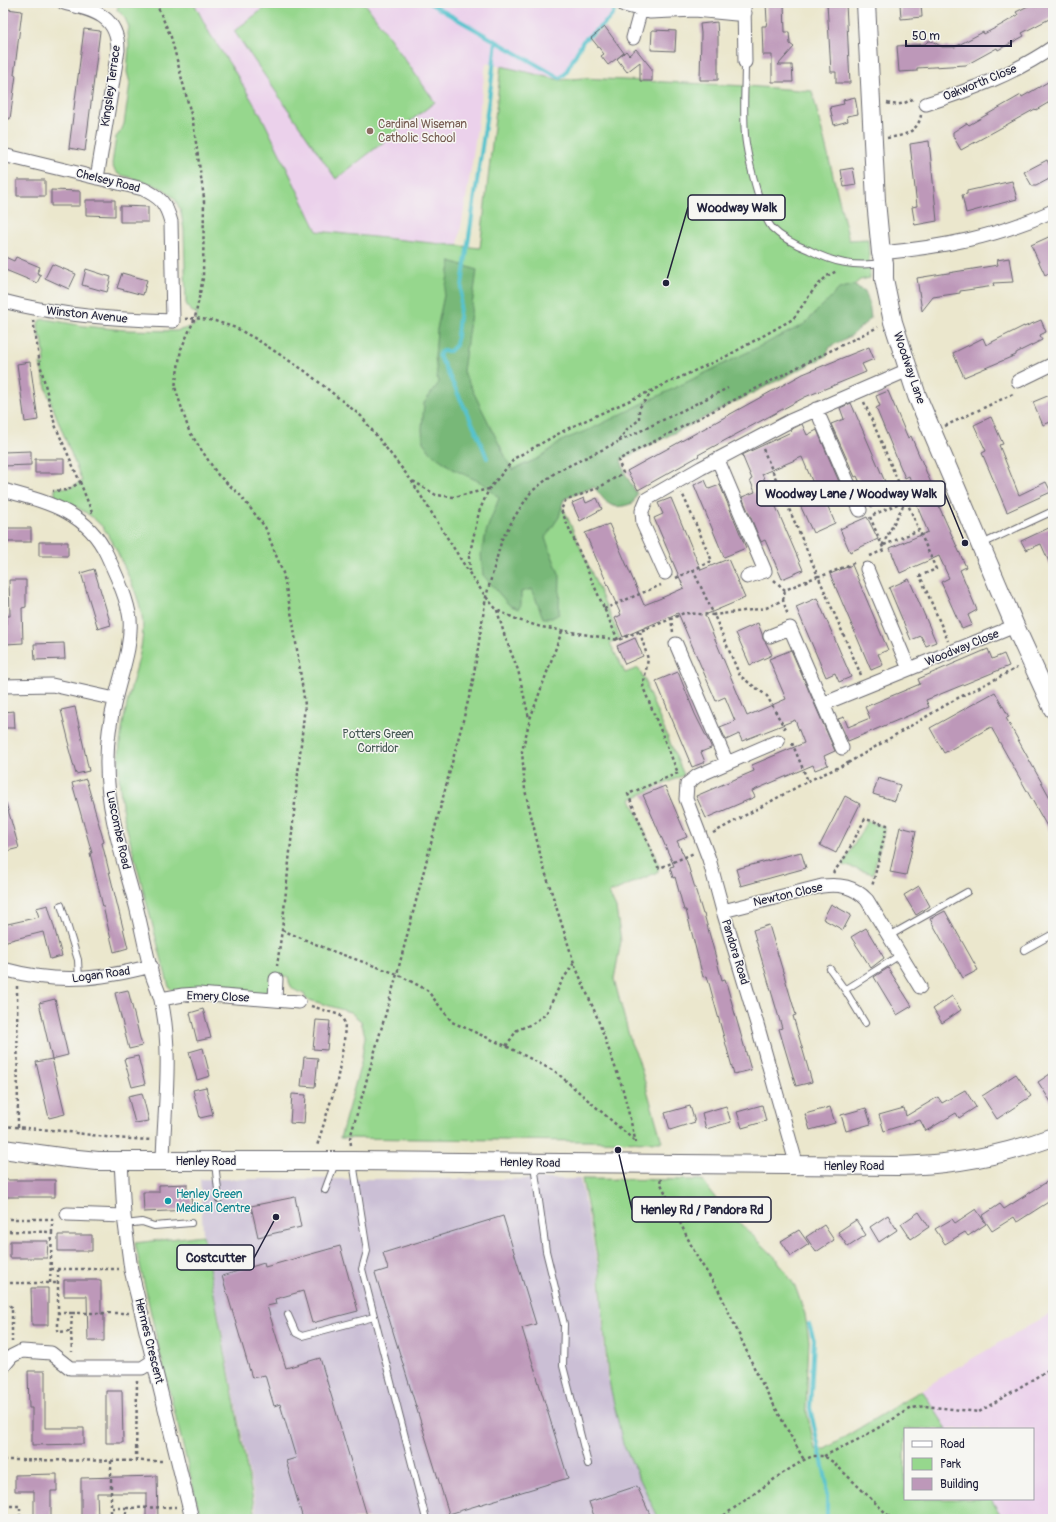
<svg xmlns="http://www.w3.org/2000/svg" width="1056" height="1522" font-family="Pangolin,sans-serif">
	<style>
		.built { fill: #ebd1eb }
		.industrial { fill: #cbbfd5 }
		.green { fill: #96d78d; stroke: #5c7c64 }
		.forest { fill: #78b878; stroke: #4d6d5a }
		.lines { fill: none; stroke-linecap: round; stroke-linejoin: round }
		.stream { stroke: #56c3cd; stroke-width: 4 }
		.building { fill: #bd98b9 }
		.lane-casing { stroke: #68676e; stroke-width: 8 }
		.street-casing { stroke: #68676e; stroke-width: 15 }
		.secondary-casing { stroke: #68676e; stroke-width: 20 }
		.path { stroke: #68676e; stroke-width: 2.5; stroke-dasharray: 3 3; stroke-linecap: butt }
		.lane { stroke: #fff; stroke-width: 6 }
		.street { stroke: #fff; stroke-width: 13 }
		.secondary { stroke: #fff; stroke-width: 18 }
		.education-dot { fill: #8d6e63; stroke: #f6f6f2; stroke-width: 1.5 }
		.culture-dot { fill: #0f9aa8; stroke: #f6f6f2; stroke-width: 1.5 }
		.labels { text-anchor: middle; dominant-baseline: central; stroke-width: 3; stroke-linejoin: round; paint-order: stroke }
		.street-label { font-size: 12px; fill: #22223b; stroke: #f6f6f2 }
		.education-label { font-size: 12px; fill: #785e54; stroke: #f6f6f2; text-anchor: start }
		.park-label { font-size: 12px; fill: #455854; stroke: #f6f6f2 }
		.culture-label { font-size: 12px; fill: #0d838f; stroke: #f6f6f2; text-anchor: start }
		.leader { fill: none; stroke: #22223b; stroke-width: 1.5 }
		.callout-dot { fill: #22223b; stroke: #f6f6f2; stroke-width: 1.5 }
		.callout { fill: #f6f6f2; stroke: #22223b; stroke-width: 1.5 }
		.callout-label { font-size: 13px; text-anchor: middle; font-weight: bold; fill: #22223b }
	</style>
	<rect width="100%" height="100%" fill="#f6f6f2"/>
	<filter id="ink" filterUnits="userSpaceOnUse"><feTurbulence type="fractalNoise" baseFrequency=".025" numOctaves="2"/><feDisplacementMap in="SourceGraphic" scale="8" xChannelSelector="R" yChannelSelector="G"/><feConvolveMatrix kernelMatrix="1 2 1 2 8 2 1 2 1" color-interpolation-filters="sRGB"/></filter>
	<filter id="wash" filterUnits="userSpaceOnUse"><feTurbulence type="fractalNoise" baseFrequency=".012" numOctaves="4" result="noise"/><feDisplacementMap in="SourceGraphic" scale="16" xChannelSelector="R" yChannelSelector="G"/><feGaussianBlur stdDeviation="0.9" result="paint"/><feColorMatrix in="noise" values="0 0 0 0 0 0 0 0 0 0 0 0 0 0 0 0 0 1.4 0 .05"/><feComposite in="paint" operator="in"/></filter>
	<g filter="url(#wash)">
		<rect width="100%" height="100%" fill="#ebe7cd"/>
		<path class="built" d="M189,3H619L613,18L584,43L560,80L486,63L472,163L458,245L312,230Z
			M1053,1312V1519H1003L991,1499H1033V1429H947L922,1390L949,1372Z"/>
		<path class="industrial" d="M200,1179H580L598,1266L607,1378L626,1445L658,1519H258L203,1233Z"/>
		<path class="green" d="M119,3H194L210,34L235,72L263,119L317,231L480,248L501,66L560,80L583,78L747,86L812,91L849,240L868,239L870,278L860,280L832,303L803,330L560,503L566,514L620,638L610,643L625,673L638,668L647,684V689L684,775L631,799L659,865L658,872L609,893L616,908L621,941L614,979L631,1043L638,1058L662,1142L340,1138L361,1063L365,1036L361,1021L350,1012L306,999L304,994C293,990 290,988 288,977L275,976L269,989L263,994L173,991L169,987L123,814C121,796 118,778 119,759C119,742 124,717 128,700C134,672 146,645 142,616C139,598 130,579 122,562C118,553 113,542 107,533C95,515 74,505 55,497V488L72,487L82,481L48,395L40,364L43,365L45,363L42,337H39L38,323L40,320L45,319L84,326L125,330L176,331L184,329L196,324L197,313C190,312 189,309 186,303L184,230L181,212L175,199L165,190L152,184L118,174L114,169L112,164L116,137L121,131L124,124L130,83L127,72L129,46L128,33L129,27L124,16L117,10Z
			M271,3H365L435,102L336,179L234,31Z
			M867,821L885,827L873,874L843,865Z
			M582,1179L702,1180L719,1203L776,1258L795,1286L805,1314L809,1341L806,1408L815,1449H825L922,1390L947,1429H905V1499H991L1003,1519H659L623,1444L608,1377L599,1265Z
			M203,1235L256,1517L257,1519H201L160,1353L135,1243Z"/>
		<path class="forest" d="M451,261L477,270L463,371L512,470L539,458L563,440L593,428L803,325L839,289L853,285L865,291L869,302L871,318L852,335L830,347L826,356L621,460L626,475L637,494L633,503C610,512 607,503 594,487L564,499L559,517L545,538L560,576L559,614L552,618H543L532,589L521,592V605L518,609L509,605L483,575L481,554L487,529L499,498L484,484L453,469L431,453L423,442L422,429L424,403L438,384L435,357L437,329Z"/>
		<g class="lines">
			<path class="stream" d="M429,3L560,78L565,74L583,41L607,21L613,14L617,3
				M487,458L477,433L439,355L442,351H450L456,345L463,278L491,85L496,41
				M809,1324L814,1340L810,1408L827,1484V1519"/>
		</g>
		<g id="blocks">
			<path class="building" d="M766,3H784L785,32H789L790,44L794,47L778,65H792L793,82H772V55H763L762,26H766L767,21Z
				M827,3H846L850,83H836V72H831Z
				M900,3H921L922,17L901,19Z
				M1034,3H1053V17L1022,33L1024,36L998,50L997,48L966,65L917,68V71L899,72L897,46L925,44L928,41H932L942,47H955L983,32L984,34L1001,25L1018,15L1016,12Z
				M7,9L22,11L14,75H16L10,119L3,118V37Z
				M717,22L718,36V80H700L701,33L700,24Z
				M605,27L624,53L608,65L601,56L604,54L591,38Z
				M84,29L100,31L85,151L69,148Z
				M652,30L676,31L675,51L651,50Z
				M636,49L652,69V81H640V62L627,72L617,59L626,51L629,55Z
				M1053,79V100L1036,110L1035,109L961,150L953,136V132L967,123L969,125L1021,95L1022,97Z
				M855,97L858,114L847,116L848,121L834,125L830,107L844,104L843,100Z
				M929,141L937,221L915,225L912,207L917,206L910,144Z
				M1047,160L1053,172V177L1036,186H1032L1024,172Z
				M853,168L856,185L844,187L841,170Z
				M17,180H45V196H17Z
				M1012,181L1017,199L966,213L962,195L967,194V191Z
				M51,190L80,191V206H51Z
				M86,200H115V216L86,215Z
				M120,206L148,207V222H120Z
				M1053,235V271L1045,275L1031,245Z
				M3,256L14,261L16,257L40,267L37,273L41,275L37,283L3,269Z
				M1009,258L1013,282L993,283L994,286L960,291V293L933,297L922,311L917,278L998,265L997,260Z
				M52,264L76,274L69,289L45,278Z
				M86,269L111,277L107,292L82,285Z
				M122,273L147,280L143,295L117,288Z
				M1041,320L1046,332L1040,335L1042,340L1016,353V355L964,377L953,353L983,338L986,345L1024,326V327Z
				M869,347L874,359L862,364L866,372L805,397L698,455L699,456L638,490L627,471L803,374Z
				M30,362L38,420L25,422L17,364Z
				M888,391L908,438L911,436L931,483L929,484L966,567L960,570L977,610L968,615L972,625L962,629L941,582L949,578L939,556L900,573L890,548L928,532L917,506L920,505L909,476L905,478L876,408L880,406L876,396Z
				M1050,395L1053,402V421L1043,425L1033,402Z
				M851,403L892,498L871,507L857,476L855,477L831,424L844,419L840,408Z
				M991,417L1003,444L999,445L1019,495L1046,482L1051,492L1007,512L982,453L986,451L974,425Z
				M802,424L807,435L817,430L840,484L817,493L802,457L762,474L803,570L782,579L765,540L761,542L742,497L755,492L750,480L752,479L742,455L791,432L790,430Z
				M31,451V465L3,466V452Z
				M35,459H64V473H35Z
				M705,480L709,489L720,485L746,548L724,557L694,485Z
				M823,495L835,523L813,533L800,505Z
				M584,498L586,503L597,498L602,509L580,521L572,503Z
				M671,498L701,570L728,559L745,598L705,615L747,716L786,699L769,659L791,650L835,751L824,756L828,765L815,770L813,765L752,791L755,797L706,818L696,796L754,771L752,765L804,743L795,720L742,741L739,734L726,740L720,727L735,721L725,697L716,701L678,613L623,637L615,618L621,615L585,533L609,524L644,605L659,599L684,588L654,518L663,514L658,503Z
				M867,517L878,539L850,552L840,529Z
				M1053,526V571L1041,544L1026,550L1021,541Z
				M3,528H31V542H3Z
				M39,542H68V556H39Z
				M852,565L888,650L878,654L883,665L871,670L830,574Z
				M94,569L111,625L98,629L81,573Z
				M909,579L936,642L926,646L921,636L911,640L889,588Z
				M9,580H26V607L22,608L23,643L6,644V616H10Z
				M817,598L851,677L839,682L835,673L826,677L796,607Z
				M758,623L762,634L763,639L766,643L772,655L750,665L736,633Z
				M635,638L643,656L625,664L617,646Z
				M64,643L65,659L35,660L34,644Z
				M988,649L992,659L1004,654L1009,666L926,700L929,707L848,741L838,719L844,717L848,727L870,718L865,707L920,684L918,679Z
				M678,672L695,714L711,746V748L701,752L705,762L692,767L656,681Z
				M995,692L1009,717L1006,718L1053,803V837L991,727L944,753L930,728Z
				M75,707L89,771L76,774L68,746H70L61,710Z
				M14,711L15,728H3V712Z
				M878,778L900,785L895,801L873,794Z
				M86,779L104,842L102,843L128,948L114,952L90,853H92L72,783Z
				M665,786L687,837L677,841L687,862L703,914H704L722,980L725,979L751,1070L734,1074L707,976L703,977L686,910H684L675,877L673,878L670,867L674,866L643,795Z
				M845,796L860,804L836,853L820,845Z
				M3,803H6L19,848L7,851L3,837Z
				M900,827L916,831L906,875L890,872Z
				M801,852L806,868L741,886L736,869Z
				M919,886L930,906L916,915L904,895Z
				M831,904L851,915L843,930L823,919Z
				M48,905L62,956L50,959L43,932L3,942V925L39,917L36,908Z
				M945,911L978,970L963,978L930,919Z
				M769,925L796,1015L793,1016L812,1082L796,1086L779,1029L782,1028L753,930Z
				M866,928L884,958L871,968L851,937Z
				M888,968L912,1006L897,1015L874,977Z
				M128,990L142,1046L129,1049L115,993Z
				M952,996L961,1010L942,1023L933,1009Z
				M55,999L68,1055L52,1059L39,1003Z
				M203,1009L211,1038L197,1041L190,1013Z
				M316,1020L330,1021L327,1050L313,1049Z
				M203,1048L210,1076L197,1080L189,1052Z
				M138,1056L145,1084L132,1087L124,1059Z
				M304,1057L318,1058L315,1087L301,1086Z
				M52,1059L65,1114L49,1118L36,1062Z
				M1053,1072V1105L1038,1082Z
				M1016,1074L1031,1096L997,1119L982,1096Z
				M206,1087L213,1115L200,1118L193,1090Z
				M965,1090L976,1107L959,1118L956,1113L926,1131L920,1120L884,1131L879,1115L904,1108L906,1116L938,1097L942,1103Z
				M142,1093L149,1121L135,1123L128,1096Z
				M292,1094L306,1095L304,1124L290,1123Z
				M762,1105L766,1121L742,1128L737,1112Z
				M690,1106L695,1122L670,1130L665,1113Z
				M726,1106L731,1122L706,1129L702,1113Z
				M830,1107L835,1123L810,1130L805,1114Z
				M866,1108L871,1124L846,1131L841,1115Z
				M1053,1178V1199L1017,1222L1014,1217L992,1231L982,1216L1000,1204L1004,1209Z
				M3,1180H55V1197H3Z
				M187,1184V1191H191L192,1210L144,1212L143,1192H159V1185Z
				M295,1197L301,1227L258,1237L251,1206Z
				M976,1209L986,1224L968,1236L965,1232L945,1244L935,1229L952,1219L955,1223Z
				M919,1212L929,1227L911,1239L901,1224Z
				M888,1215L897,1230L879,1242L870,1227Z
				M503,1216L536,1324L522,1328L568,1478L449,1514L375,1273L388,1269L383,1253Z
				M856,1220L866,1235L848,1247L838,1232Z
				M824,1225L834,1240L816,1252L806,1237Z
				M799,1230L809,1244L791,1256L781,1241Z
				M58,1235H92V1251H58Z
				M10,1241H48L47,1258H10Z
				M340,1246L358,1311L312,1323L303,1291L275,1299L276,1304L267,1306L286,1368L320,1358L368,1519H303L286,1461L296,1458L280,1404L274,1406L265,1375L252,1378L222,1276L264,1263L265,1267Z
				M64,1280H101V1314H104V1341H88L87,1296H64Z
				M31,1288H48V1325H32Z
				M28,1371H45V1428H84V1444L32,1445V1408H29Z
				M106,1391H122L123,1443H106Z
				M57,1474V1491H51V1519H34V1491H15V1475Z
				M157,1476L158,1519H146V1493H97L98,1519H81V1478Z
				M637,1486L652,1519H595L589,1502Z"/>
		</g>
	</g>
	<g filter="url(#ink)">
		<use href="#blocks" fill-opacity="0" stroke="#68676e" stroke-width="1"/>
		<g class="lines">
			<defs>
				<path id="lane" d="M745,62C745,86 743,111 745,135C747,157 753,177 759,198C762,208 765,220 772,228C782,238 796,245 809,250C834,263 854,267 882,263
					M982,544L1053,511
					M61,905L78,960L79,979
					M889,936L967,892
					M1024,950L1053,934
					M830,969L845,990L900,955
					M845,990L865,1023
					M353,1162L367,1251L362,1269L426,1519
					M215,1163L219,1199
					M534,1165L546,1251L564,1324L563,1366L588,1464
					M325,1190L335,1163
					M125,1224L142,1222L154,1226L191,1223
					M288,1315L296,1333L302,1336L374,1317"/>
				<path id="street" d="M64,3C93,10 118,15 118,50L97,178
					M744,3L745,62
					M624,5L650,12L695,10L736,14L745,13
					M633,38L641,9
					M926,104C971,90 1014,74 1053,47
					M3,155L143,189C160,197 166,203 171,222L173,321C115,319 59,316 3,301
					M881,253C942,247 997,237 1053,211
					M1018,381L1053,364
					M816,409L860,510
					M718,460L765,571L747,577
					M3,490C46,502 87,511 107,555C116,575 127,597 130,619C132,645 122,671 116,696C111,716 107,738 107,759C106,809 123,858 136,906C142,929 146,953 152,975C155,984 159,992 161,1000C173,1053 164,1108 163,1161
					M867,569L909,669
					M665,573L643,524L642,511L647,499L701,468L790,421L908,370
					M770,636L790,628L842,748
					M676,644L727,763
					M3,686L52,685L115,699
					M823,704L1015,626
					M778,741L697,776L687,784L686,799L709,859L723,911L757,1024L797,1166
					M723,911L822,886C840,884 854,886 867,900L920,987
					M3,969C57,984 98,980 151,966
					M161,999L183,995L198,994L299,1002
					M275,1000L276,979
					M121,1161L124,1216L131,1270L192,1519
					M67,1214L124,1216
					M3,1367L12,1356L22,1351L51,1353L70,1368H142L153,1361"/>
				<path id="secondary" d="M866,3L876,201L881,253L884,263V279L893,322L917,396L1015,626L1053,709
					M3,1149L67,1158L98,1161H353L898,1166C952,1165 1002,1156 1053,1137"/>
			</defs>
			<use href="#lane" class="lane-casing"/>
			<use href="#street" class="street-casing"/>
			<use href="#secondary" class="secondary-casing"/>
			<path class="path" d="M156,3L171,37L193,122L204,198L203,278L195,318L181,349L175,387L189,431L218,475L240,495L265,527L283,573L293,622L305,705L282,930L277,966
				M887,103C897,106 905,104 914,98
				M887,138C902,136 918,133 921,115
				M185,319L195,318L215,321L236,328L256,339L305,371L361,416L411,480L470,574L486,597L497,610L518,620L541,627L618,640L671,619
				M33,320L40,364L55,425L80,482L68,490L53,491
				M653,391L639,408V420L627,429L618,442L728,388
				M864,402L919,530
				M945,426L1015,393
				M763,449L818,576H822L856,562
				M413,481L436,495L454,497L489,489
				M80,482L93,515
				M906,500L882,546L919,530L936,569L920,576L948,641
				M873,515L939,485
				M870,556L884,550L870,517
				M693,570L714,615L766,608L783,600L788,616
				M470,571L469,557L479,512L489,489L515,458L567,429L729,355L793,319L814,289L827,276L837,271
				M676,578L712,561L682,493
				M774,580L785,590L818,576L861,675
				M783,600L785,590
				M604,609L661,585
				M497,610L505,637L518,670L529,718
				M562,631L530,719L522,751L525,790L542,862L574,963L597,1017L622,1086L636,1143
				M640,632L648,659L643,687L678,773
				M673,632L671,619L684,613L714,615L740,676L767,696L785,729
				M618,640L561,510L565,501L600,487L623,473L618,460L796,368L878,327
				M792,743L808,781
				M848,763L956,699L1017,668
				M678,773L628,794L658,867L660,868L694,853
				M713,833L808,781L848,763
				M833,873L845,857L865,819L887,825L872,887
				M282,930L332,951L397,974L427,990L452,1022L506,1046L556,1072L636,1142
				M17,986L18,1128
				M311,1006L340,1015L345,1023L344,1042L337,1081L317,1146
				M506,1046L517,1030L532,1024L546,1014L562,981L574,963
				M3,1126L62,1131L113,1138L152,1140
				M351,1145L350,1138L397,974L472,686L486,597L502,539L515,516L531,492L556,472L618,442
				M661,1179L660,1182L697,1257L719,1291L758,1376L804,1460
				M3,1219H52
				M3,1231L52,1232V1219H56
				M52,1232L50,1283H57
				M51,1269H119
				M58,1269V1332L71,1331L72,1352
				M4,1283H50
				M3,1303L4,1219
				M4,1303L12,1307V1342
				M57,1313H72L71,1331
				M72,1313H129
				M824,1456L859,1439L912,1408L925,1406L979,1412L1053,1367
				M3,1460L164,1461
				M111,1461V1508H126V1519
				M136,1461L137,1381
				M4,1506H20V1519
				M126,1508L176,1507
				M4,1519V1460
				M111,1519V1508
				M719,1519L780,1475L804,1460L813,1456H824L833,1462L892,1519"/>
			<use href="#lane" class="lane"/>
			<use href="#street" class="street"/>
			<use href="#secondary" class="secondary"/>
		</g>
	</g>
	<circle class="education-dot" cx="370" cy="131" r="4"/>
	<circle class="culture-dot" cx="168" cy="1201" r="4"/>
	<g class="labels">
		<g class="street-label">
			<text transform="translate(980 83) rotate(-22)">Oakworth Close</text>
			<text transform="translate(111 86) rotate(-82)">Kingsley Terrace</text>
			<text transform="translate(108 181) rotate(14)">Chelsey Road</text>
			<text transform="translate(87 315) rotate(6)">Winston Avenue</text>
			<text transform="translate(909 368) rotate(71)">Woodway Lane</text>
			<text transform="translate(962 648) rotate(-22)">Woodway Close</text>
			<text transform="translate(118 830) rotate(78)">Luscombe Road</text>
			<text transform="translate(788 895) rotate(-13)">Newton Close</text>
			<text transform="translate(735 952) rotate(73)">Pandora Road</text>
			<text transform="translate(101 975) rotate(-8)">Logan Road</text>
			<text transform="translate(218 997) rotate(2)">Emery Close</text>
			<text x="206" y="1161">Henley Road</text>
			<text transform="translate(530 1163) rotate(1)">Henley Road</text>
			<text x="854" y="1166">Henley Road</text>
			<text transform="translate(149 1341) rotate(76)">Hermes Crescent</text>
		</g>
		<g class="education-label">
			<text x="378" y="124">Cardinal Wiseman<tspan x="378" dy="14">Catholic School</tspan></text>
		</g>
		<g class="park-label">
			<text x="378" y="734">Potters Green<tspan x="378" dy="14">Corridor</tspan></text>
		</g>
		<g class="culture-label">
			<text x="176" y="1194">Henley Green<tspan x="176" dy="14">Medical Centre</tspan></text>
		</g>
	</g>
	<path class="leader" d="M666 283L688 207M965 543L945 494M618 1150L632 1210M276 1217L254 1258"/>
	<g class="callout-dot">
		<circle cx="666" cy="283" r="4"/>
		<circle cx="965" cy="543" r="4"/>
		<circle cx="618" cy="1150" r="4"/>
		<circle cx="276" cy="1217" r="4"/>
	</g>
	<g class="callout">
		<rect x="688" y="195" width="97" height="25" rx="4"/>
		<rect x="757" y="481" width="188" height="25" rx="4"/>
		<rect x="632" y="1197" width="139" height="25" rx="4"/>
		<rect x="177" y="1245" width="77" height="25" rx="4"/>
	</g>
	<g class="callout-label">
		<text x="737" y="212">Woodway Walk</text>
		<text x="851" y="498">Woodway Lane / Woodway Walk</text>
		<text x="702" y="1214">Henley Rd / Pandora Rd</text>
		<text x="216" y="1262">Costcutter</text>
	</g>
	<rect width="1056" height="1522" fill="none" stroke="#f6f6f2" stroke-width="16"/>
	<rect x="904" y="1428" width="130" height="72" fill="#f6f6f2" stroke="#a1a1a9"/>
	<rect x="912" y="1441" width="20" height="6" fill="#ffffff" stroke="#a1a1a9"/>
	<text x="940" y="1448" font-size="12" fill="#22223b">Road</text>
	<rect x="912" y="1458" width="20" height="12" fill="#96d78d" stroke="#a1a1a9"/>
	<text x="940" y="1468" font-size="12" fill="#22223b">Park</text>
	<rect x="912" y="1478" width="20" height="12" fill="#bd98b9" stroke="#a1a1a9"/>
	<text x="940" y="1488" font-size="12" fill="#22223b">Building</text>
	<path d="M906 40v6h105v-6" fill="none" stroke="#22223b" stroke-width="2"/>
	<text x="912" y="40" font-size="12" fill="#22223b" stroke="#f6f6f2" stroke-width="3" paint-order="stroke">50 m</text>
</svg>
